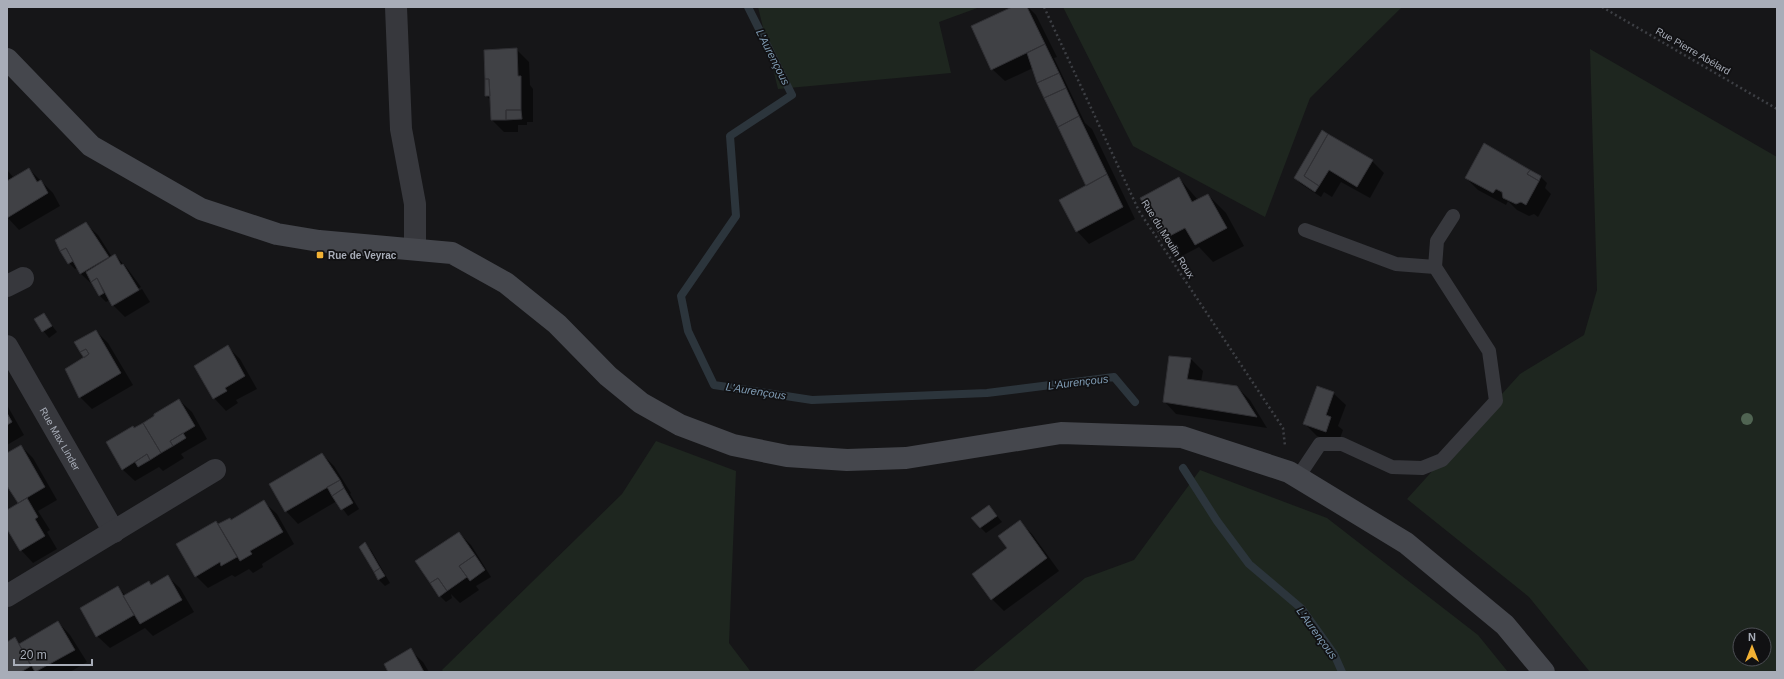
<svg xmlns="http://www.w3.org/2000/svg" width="1784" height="679" font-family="Arial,sans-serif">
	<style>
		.green { fill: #1e261f; fill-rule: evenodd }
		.shadow { fill: #0007 }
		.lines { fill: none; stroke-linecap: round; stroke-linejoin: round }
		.stream { stroke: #2c353c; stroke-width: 8 }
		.building { fill: #404145; stroke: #303034 }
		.path { stroke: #3d3f44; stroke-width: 2.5; stroke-dasharray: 2 3; stroke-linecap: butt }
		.service { stroke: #37383d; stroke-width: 14 }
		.minor { stroke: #37383d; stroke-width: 22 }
		.secondary { stroke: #45474d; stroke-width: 22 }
		.tree { fill: #506452 }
		.poi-dot { fill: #f2b134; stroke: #111113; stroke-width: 1.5 }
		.labels { text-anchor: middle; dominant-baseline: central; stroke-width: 3.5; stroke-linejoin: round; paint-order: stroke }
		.street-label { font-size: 10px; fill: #a8adb8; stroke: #111113 }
		.poi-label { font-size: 10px; font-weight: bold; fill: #a8adb8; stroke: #111113; text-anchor: start }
		.water-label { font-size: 11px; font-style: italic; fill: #7f9bb3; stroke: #111113 }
	</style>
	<rect width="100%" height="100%" fill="#161618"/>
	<path class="green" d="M758,7H980L939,22L951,73L778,89Z
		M1063,7H1402L1310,98L1265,217L1133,146Z
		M1590,49L1777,157V672H1590L1529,597L1407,499L1520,374L1584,335L1597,290ZM1740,635H1764V659H1740Z
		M656,441L736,471L729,643L751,672H444L442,670L622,494Z
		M1200,470L1327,518L1478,635L1508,672H972L1085,578L1134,560Z"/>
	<path class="shadow" d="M1014,7H1028L1036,15L1057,57L1054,58L1085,123L1092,129L1135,219L1089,244L1077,231L1087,186L1033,68L1005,81L992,69Z
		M516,49L529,62L530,85L533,89V122H527V125H518V132H504L492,120L491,100L486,96Z
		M1323,132L1372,161L1384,173L1370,198L1341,182L1332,197L1324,192L1321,197L1301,184L1295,178Z
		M29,169L53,193L60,206L19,230L7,217V170L14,178Z
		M1529,171L1541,177L1547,183L1545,188L1551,194L1538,217L1534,214L1529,216L1517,210L1508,201L1506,205L1478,190L1466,178Z
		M1179,178L1198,200L1208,195L1226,213L1244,246L1213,262L1199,247L1180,257L1163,239Z
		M85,223L98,235L112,257L115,255L127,268L141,287L115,302V305L142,289L150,302L125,317L113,305L110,300L106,302L100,296L94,286L81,274L78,268L75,269L69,263L56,240Z
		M43,314L57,332L49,338L35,320Z
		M96,331L108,343L133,385L92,409L80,397L85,358Z
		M228,347L240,359L257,389L236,400L238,403L226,411L214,398Z
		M1170,357L1191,359L1203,371L1201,382L1237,387L1250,400L1267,428L1176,414L1164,401Z
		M1333,393L1346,405L1338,426L1343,430L1338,444L1317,436L1305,424Z
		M179,400L192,412L207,439L181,454L184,458L163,471L159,467L135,481L122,469L134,429Z
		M7,405L24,435L7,445Z
		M21,446L33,458L57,500L38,511L50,530L47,532L57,549L33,563L21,550L7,527V511L19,504L7,484V454Z
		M322,454L334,466L351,493L350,494L359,509L348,516L337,501L298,524L286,511Z
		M264,502L277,514L294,544L262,564L263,567L253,573L249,569L235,577L232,575L208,588L196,576L216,522L219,525L232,521Z
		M989,506L1002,522L986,533L980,527Z
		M1020,522L1032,534L1059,571L1004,611L992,599Z
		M459,533L471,545L491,577L476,586L479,590L460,603L451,594L452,598L446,602L440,596Z
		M365,544L371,550L390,583L385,586L379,580L360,547Z
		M167,576L180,588L194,612L153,636L145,628L110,648L97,636L118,587L126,596L149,583L152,585Z
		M58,622L70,635L87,662L70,672H7V643L15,638L20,644Z
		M410,650L423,662L429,672H390Z"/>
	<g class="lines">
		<path class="stream" d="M748,7L792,95L730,136L736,216L681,296L688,331L714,385L812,400L987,393L1114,377L1135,402
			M1183,468L1217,521L1249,564L1302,609L1334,654L1342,672"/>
	</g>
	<path class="building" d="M1012,7H1027L1045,44L991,70L971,26Z
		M1045,44L1059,73L1037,83L1027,53Z
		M517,48L518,76H521V110H506V120H491L489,79H485L484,50Z
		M1059,73L1066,88L1044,98L1037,83Z
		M485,79H489L490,96H485Z
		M1066,88L1079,116L1058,127L1044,98Z
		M506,110H521L522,119L506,120Z
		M1079,116L1107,174L1086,186L1058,127Z
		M1322,130L1328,134L1304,176L1319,186L1315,192L1294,178Z
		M1328,134L1373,160L1357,187L1329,170L1319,186L1304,176Z
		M1484,143L1530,170L1527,174L1539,181L1526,205L1521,202L1516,204L1503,198L1502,192L1496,189L1493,193L1465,178Z
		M29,168L37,182L41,180L48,193L7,218V181Z
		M1530,170L1541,176L1539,181L1527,174Z
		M1107,174L1123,207L1076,232L1059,200Z
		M1179,177L1192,202L1208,194L1227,228L1195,245L1185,228L1162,240L1140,198Z
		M86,222L109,257L80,274L66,248L60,251L55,240Z
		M66,248L73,261L68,264L60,251Z
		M115,254L121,265L123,264L139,290L112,306L97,278L91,282L86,272Z
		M97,278L104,293L99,296L91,282Z
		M44,313L52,326L42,332L34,319Z
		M96,330L121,373L79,398L65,369L89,354L86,349L80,352L74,342Z
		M228,345L245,376L225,388L227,391L213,399L194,366Z
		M86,349L89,354L84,358L80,352Z
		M1169,356L1191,358L1187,379L1237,386L1257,417L1163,402Z
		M1317,386L1334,392L1326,415L1331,417L1326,432L1303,424Z
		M179,399L195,426L170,441L173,446L161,453L143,423L154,416V414Z
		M7,413L12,422L7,425Z
		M143,423L161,453L150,460L147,454L122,470L106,442L133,426L134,428Z
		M183,433L186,438L173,446L170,441Z
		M21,445L45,487L18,503L7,486V453Z
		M322,453L340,480L285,512L269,484Z
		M147,454L150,460L138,467L135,462Z
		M340,480L344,488L332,496L327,487Z
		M344,488L353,503L341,510L332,496Z
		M27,498L38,517L35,519L45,536L20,551L7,529V510Z
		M264,500L283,532L250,551L252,554L240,561L218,524L230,518L231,520Z
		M989,505L997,516L980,528L971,518Z
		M1020,520L1047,558L991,600L972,574L1007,548L998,536Z
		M216,521L237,557L221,566L220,562L195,577L176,544Z
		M459,532L475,555L459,566L467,577L447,591L438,578L430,583L415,561Z
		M365,542L380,568L374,572L359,547Z
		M475,555L485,570L470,581L459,566Z
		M380,568L385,576L378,580L374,572Z
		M168,575L182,600L140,624L123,596L149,581L151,585Z
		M438,578L447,591L439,597L430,583Z
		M118,586L134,615L96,637L80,608Z
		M58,621L75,650L35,672L19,644Z
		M15,637L31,666L21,672H7V642Z
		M411,648L424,672H388L384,664Z"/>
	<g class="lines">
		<path class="path" d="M1044,7L1139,211L1283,428L1285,446
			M1602,7L1777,109"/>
		<path class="service" d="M1305,230L1396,264L1435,267
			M1298,477L1320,444H1342L1392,467L1422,468L1442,460L1496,401L1489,351L1435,267L1437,241L1453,216"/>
		<g class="minor">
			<path d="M396,7L401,129L415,204V249"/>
			<path d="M7,286L23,278"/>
			<path id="s1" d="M7,346L114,532"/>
			<path d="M7,596L215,470"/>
		</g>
		<path class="secondary" d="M7,59L91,146L201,209L277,234L319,241L452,253L506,283L557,324L608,376L641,403L680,425L733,445L787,456L847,460L906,458L1061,433L1182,437L1289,472L1406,543L1505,625L1544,672"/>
	</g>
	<circle class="tree" cx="1747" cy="419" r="6"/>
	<rect class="poi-dot" x="316" y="251" width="8" height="8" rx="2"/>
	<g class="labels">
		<g class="street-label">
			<text transform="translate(1693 51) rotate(30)">Rue Pierre Abélard</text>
			<text transform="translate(1168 239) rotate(58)">Rue du Moulin Roux</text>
			<text stroke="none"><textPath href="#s1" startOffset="107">Rue Max Linder</textPath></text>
		</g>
		<g class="poi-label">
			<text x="328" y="255">Rue de Veyrac</text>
		</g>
		<g class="water-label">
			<text transform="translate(773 57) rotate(63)">L'Aurençous</text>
			<text transform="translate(1078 382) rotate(-7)">L'Aurençous</text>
			<text transform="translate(756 391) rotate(9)">L'Aurençous</text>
			<text transform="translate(1317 633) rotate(54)">L'Aurençous</text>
		</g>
	</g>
	<rect width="1784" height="679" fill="none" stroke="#a8adb8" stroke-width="16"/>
	<g transform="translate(1752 647)"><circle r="19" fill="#111113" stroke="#4d4f55"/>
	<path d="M0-3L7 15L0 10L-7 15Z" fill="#f2b134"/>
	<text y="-6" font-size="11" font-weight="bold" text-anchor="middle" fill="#a8adb8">N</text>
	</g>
	<path d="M14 659v6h78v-6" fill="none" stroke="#a8adb8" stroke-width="2"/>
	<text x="20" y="659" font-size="12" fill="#a8adb8" stroke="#111113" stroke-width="3" paint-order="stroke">20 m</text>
</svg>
